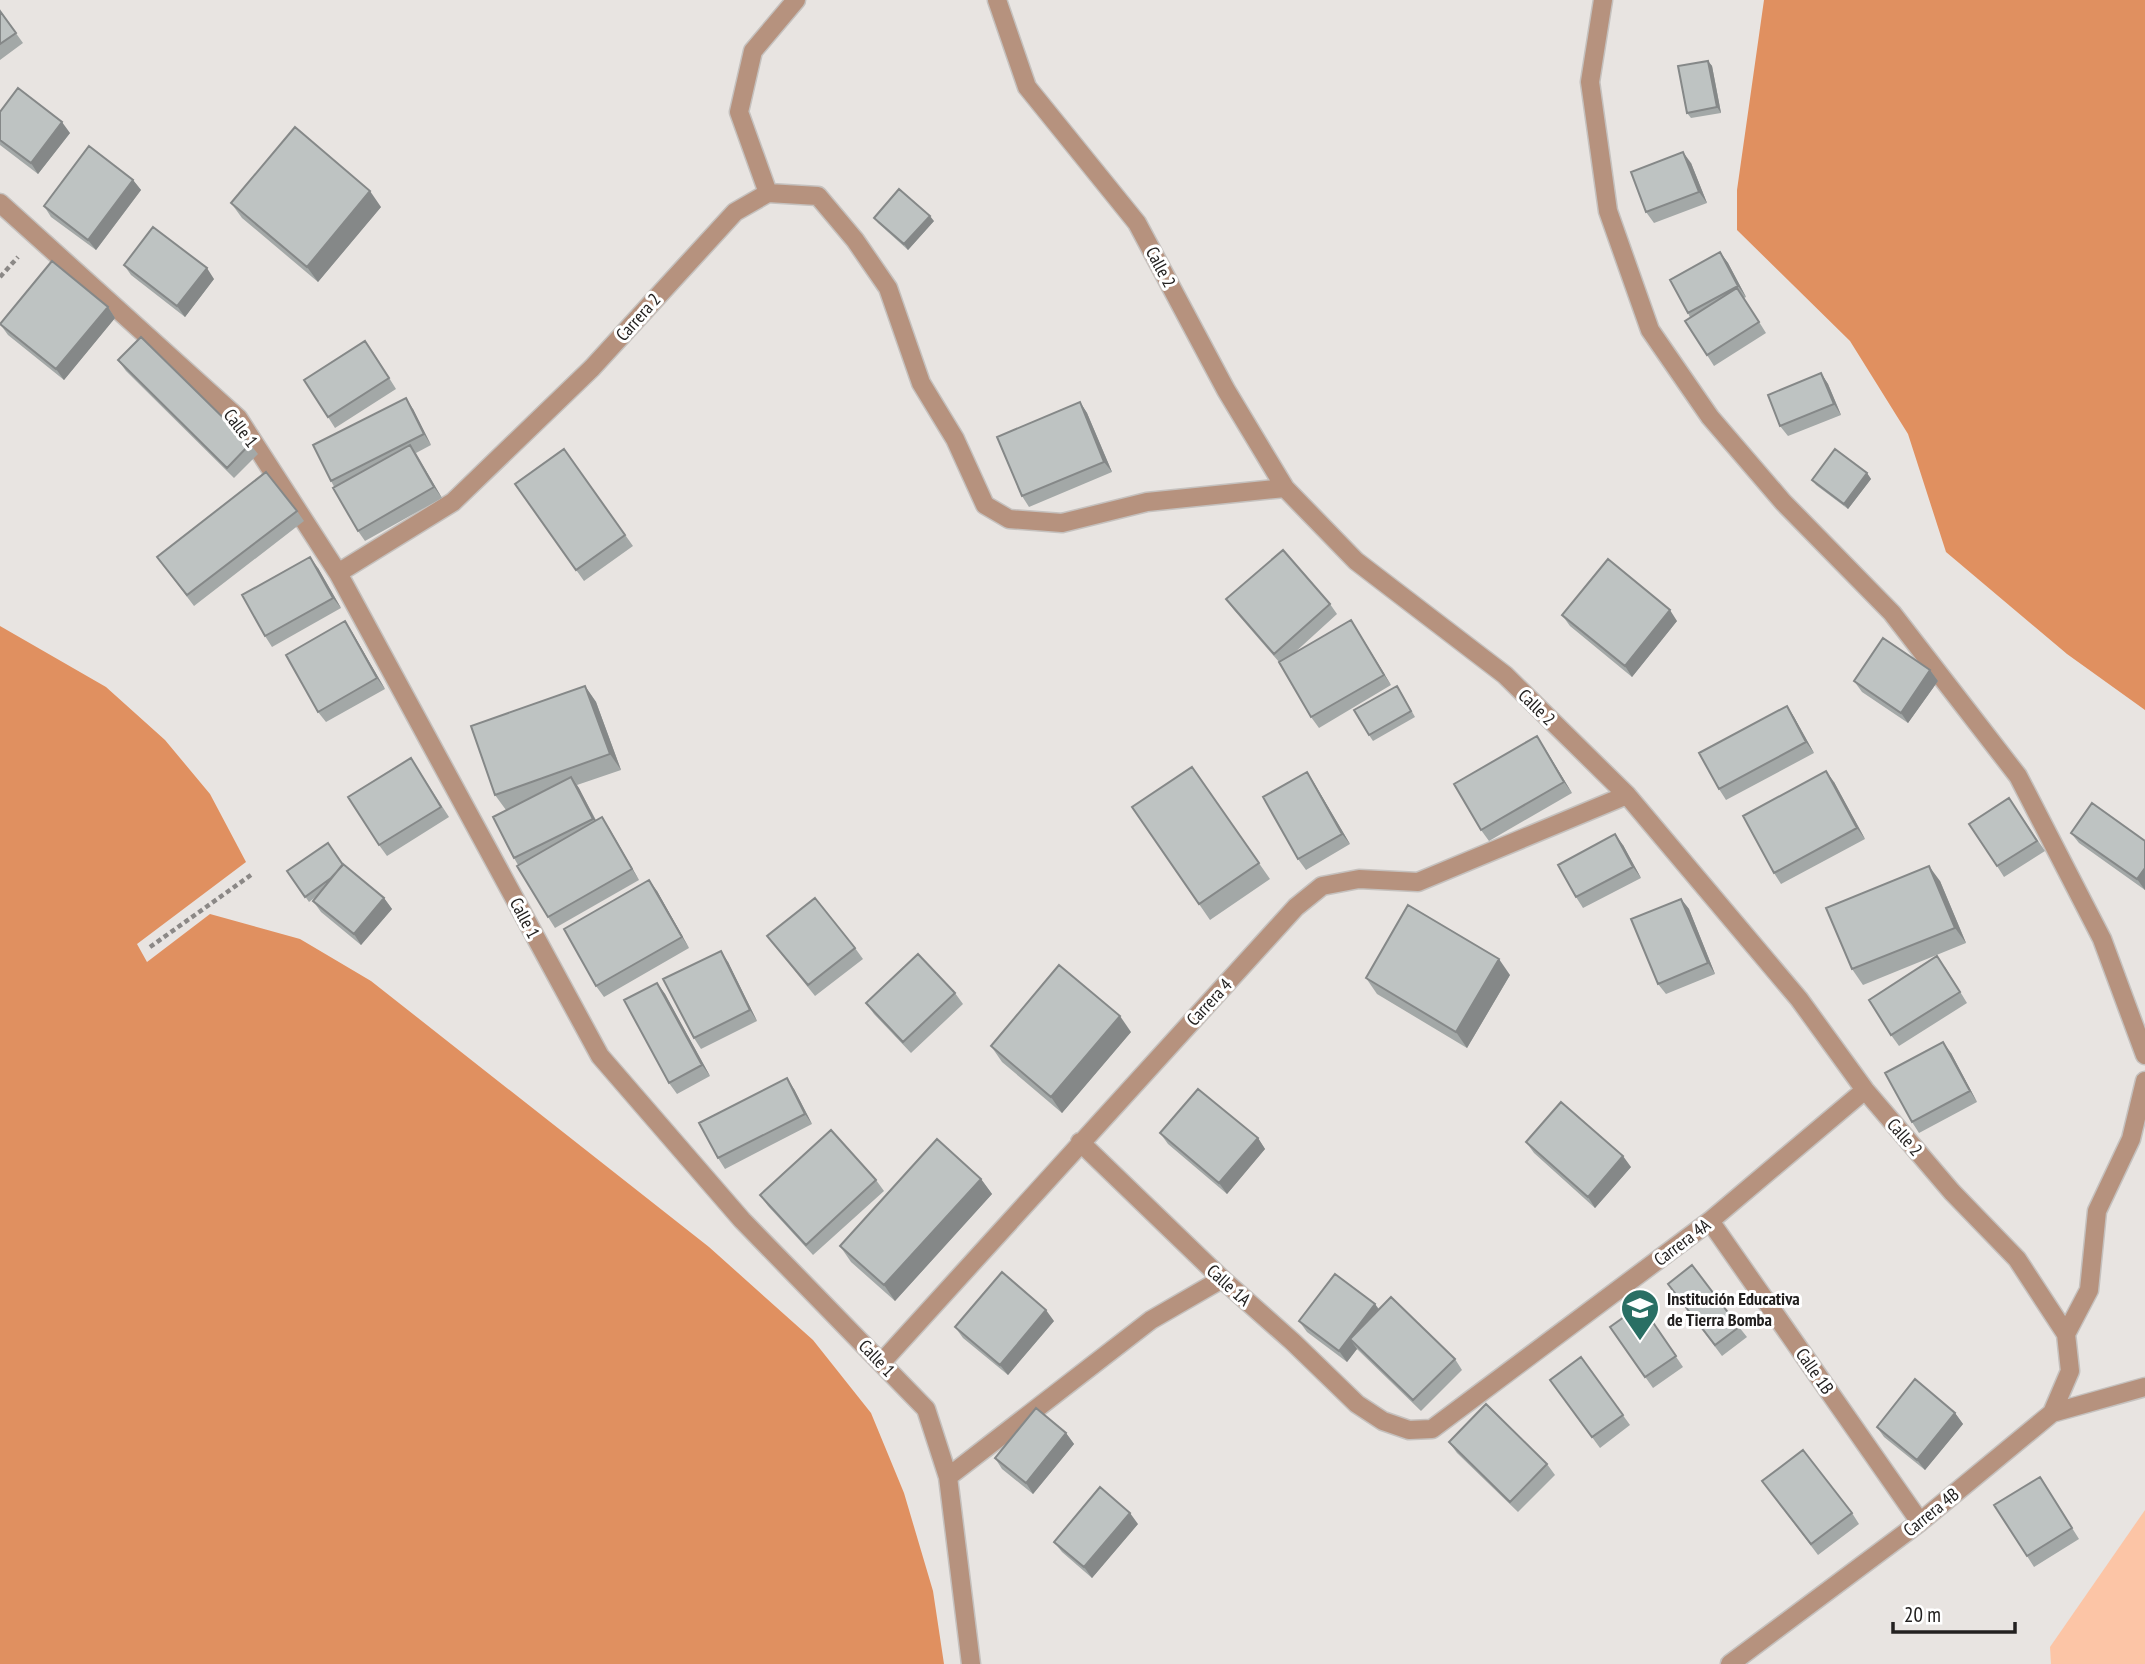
<svg xmlns="http://www.w3.org/2000/svg" width="2145" height="1664" font-family="'PT Sans Narrow',sans-serif">
	<style>
		.green { fill: #fcc5a6 }
		.water { fill: #e09060 }
		.lines { fill: none; stroke-linecap: round; stroke-linejoin: round }
		.street-casing { stroke: #c5c1be; stroke-width: 21 }
		.path { stroke: #8b8886; stroke-width: 4.5; stroke-dasharray: 5 3.5; stroke-linecap: butt }
		.street { stroke: #b6927e; stroke-width: 18 }
		.wall { fill: #a3a8a7 }
		.shaded-wall { fill: #858888 }
		.building { fill: #bec3c2; stroke: #858888; stroke-width: 2 }
		.labels { text-anchor: middle; dominant-baseline: central; stroke-width: 6; stroke-linejoin: round; paint-order: stroke }
		.street-label { font-size: 18px; fill: #232120; stroke: #fff }
		.poi-label { font-size: 18px; font-weight: bold; fill: #232120; stroke: #fff; text-anchor: start }
	</style>
	<rect width="100%" height="100%" fill="#e8e4e1"/>
	<path class="green" d="M2145,1510V1664H2051L2050,1647Z"/>
	<path class="water" d="M1764,0H2145V710L2067,654L1946,552L1908,434L1850,341L1737,230V190Z
		M0,626L106,687L165,740L210,794L246,862L137,944L147,962L210,914L300,939L371,981L709,1247L813,1340L871,1413L904,1493L933,1591L944,1664H0Z"/>
	<g class="lines">
		<defs>
			<path id="street" d="M997,0L1027,87L1137,223L1226,390L1285,488L1356,561L1505,675L1627,795L1799,999L1865,1090L1952,1192L2017,1259L2066,1334L2070,1371L2052,1413
				M1603,0L1590,82L1608,211L1650,330L1710,417L1783,502L1892,613L2018,776L2102,939L2145,1055
				M768,193L818,196L855,240L888,288L921,383L955,439L985,505L1009,519L1062,523L1147,502L1285,488
				M768,193L739,112L753,51L796,0
				M0,203L238,418L338,573L600,1056L742,1220L926,1409L948,1477L971,1664
				M338,573L453,502L592,368L735,212L768,193
				M1080,1142L1222,1279L1293,1342L1357,1404L1383,1421L1409,1430L1432,1429L1710,1221L1865,1090
				M1710,1221L1920,1522
				M2066,1334L2089,1290L2097,1211L2131,1139L2145,1081
				M882,1362L1296,907L1322,886L1359,879L1418,882L1627,795
				M948,1477L1151,1320L1222,1279
				M1730,1664L1920,1522L2052,1413L2145,1387"/>
		</defs>
		<use href="#street" class="street-casing"/>
		<path class="path" d="M0,277L18,257
			M150,947L251,875"/>
		<use href="#street" class="street"/>
	</g>
	<path class="wall" d="M0,11L23,43L0,60Z
		M1708,61L1712,66L1721,113L1691,118L1687,113Z
		M0,112L70,133L38,174L0,145Z
		M1691,163L1707,203L1654,223L1646,212Z
		M133,180L141,190L96,250L51,217L44,206Z
		M231,203L381,207L318,282L242,218Z
		M874,218L934,221L908,250L878,223Z
		M1720,252L1728,263L1746,297L1744,298L1766,333L1714,366L1707,355L1688,313Z
		M124,265L214,279L185,317L131,275Z
		M108,307L115,318L64,380L8,335L0,324Z
		M373,352L396,389L335,428L328,417Z
		M118,360L250,444L258,454L234,478L126,371Z
		M1821,373L1828,384L1841,415L1788,436L1780,426Z
		M1080,402L1087,413L1112,472L1029,507L1022,496Z
		M413,409L431,445L416,453L442,498L365,541L358,531L331,481Z
		M564,449L633,546L584,581L515,484Z
		M1867,473L1871,479L1848,509L1816,485L1812,480Z
		M297,511L304,521L194,606L157,557Z
		M318,568L341,608L272,647L265,636Z
		M1226,599L1330,604L1337,614L1292,655L1351,620L1391,685L1319,728L1311,717L1279,662L1234,610Z
		M1562,615L1677,621L1632,677L1570,626Z
		M352,632L385,689L326,722L318,712Z
		M1930,670L1938,681L1908,723L1862,692L1854,681Z
		M585,686L596,702L621,770L577,785L596,820L602,817L609,828L639,880L555,928L548,917L514,858L506,810L495,795Z
		M1401,692L1415,717L1373,741L1369,735Z
		M1787,706L1794,717L1814,753L1726,800L1719,789Z
		M1544,747L1572,793L1489,841L1481,830Z
		M1192,767L1270,879L1210,920L1132,807Z
		M418,769L449,817L387,856L379,845Z
		M1307,772L1314,783L1350,844L1306,870L1298,859Z
		M1834,782L1865,839L1781,884L1774,873Z
		M2009,798L2045,851L2004,877L1997,866Z
		M2071,833L2145,841V890L2079,843Z
		M1623,845L1641,878L1583,908L1576,897Z
		M343,865L384,898L392,909L361,945L321,912L313,901L317,896L309,902L287,871Z
		M1940,881L1966,943L1863,985L1852,969Z
		M657,891L689,948L604,997L596,986Z
		M1681,899L1689,909L1715,974L1666,994L1658,984Z
		M767,936L855,948L863,959L815,996Z
		M728,962L757,1021L701,1049L694,1038Z
		M1945,967L1967,1003L1899,1046L1891,1035Z
		M1510,975L1467,1048L1377,994L1366,978Z
		M657,983L665,994L710,1076L677,1094L669,1083Z
		M955,993L963,1004L911,1053L874,1014L866,1003Z
		M1131,1032L1062,1113L1002,1062L991,1046Z
		M1951,1053L1977,1102L1919,1133L1912,1122Z
		M794,1089L812,1124L725,1169L718,1158Z
		M1160,1133L1258,1138L1265,1149L1227,1194L1168,1144Z
		M1526,1142L1631,1167L1595,1208L1534,1153Z
		M981,1179L992,1194L895,1301L851,1262L840,1246Z
		M876,1180L884,1191L813,1255L768,1206L760,1195Z
		M1668,1284L1739,1327L1747,1337L1722,1356Z
		M1375,1304L1379,1309L1455,1359L1462,1370L1421,1411L1357,1349L1347,1362L1307,1332L1299,1321Z
		M1641,1305L1683,1367L1653,1388L1610,1327Z
		M1054,1321L1008,1375L963,1338L955,1327Z
		M1581,1357L1630,1425L1600,1448L1550,1380Z
		M1955,1413L1963,1424L1925,1470L1884,1437L1877,1427Z
		M1066,1433L1074,1444L1033,1494L1002,1469L995,1458Z
		M1449,1442L1547,1464L1555,1475L1518,1512L1457,1453Z
		M2040,1477L2079,1539L2034,1567L2027,1556Z
		M1762,1481L1852,1513L1859,1524L1818,1555Z
		M1138,1524L1092,1578L1062,1552L1054,1542Z"/>
	<path class="shaded-wall" d="M1708,61L1712,66L1721,113L1717,107Z
		M62,122L70,133L38,174L31,163Z
		M1683,152L1691,163L1707,203L1699,192Z
		M133,180L141,190L96,250L88,240Z
		M370,191L381,207L318,282L307,267Z
		M930,216L934,221L908,250L904,244Z
		M1720,252L1728,263L1746,297L1738,286Z
		M207,268L214,279L185,317L177,306Z
		M108,307L115,318L64,380L56,369Z
		M1821,373L1828,384L1841,415L1834,404Z
		M406,398L413,409L431,445L424,434Z
		M1080,402L1087,413L1112,472L1104,462Z
		M410,445L417,456L442,498L434,487Z
		M1867,473L1871,479L1848,509L1844,504Z
		M310,557L318,568L341,608L333,598Z
		M1670,610L1677,621L1632,677L1625,666Z
		M1351,620L1358,631L1391,685L1384,675Z
		M345,621L352,632L385,689L377,678Z
		M1930,670L1938,681L1908,723L1901,713Z
		M585,686L596,702L621,770L610,754Z
		M1787,706L1794,717L1814,753L1806,742Z
		M1537,736L1544,747L1572,793L1564,782Z
		M1826,771L1834,782L1865,839L1857,828Z
		M1307,772L1314,783L1350,844L1342,834Z
		M571,777L579,788L600,829L593,819Z
		M602,817L609,828L639,880L632,869Z
		M1615,834L1623,845L1641,878L1633,867Z
		M1929,866L1940,881L1966,943L1955,928Z
		M2145,868V890L2137,879Z
		M649,880L657,891L689,948L682,937Z
		M384,898L392,909L361,945L354,934Z
		M1681,899L1689,909L1715,974L1708,963Z
		M721,951L728,962L757,1021L750,1010Z
		M1499,959L1510,975L1467,1048L1456,1032Z
		M657,983L665,994L710,1076L702,1065Z
		M1120,1016L1131,1032L1062,1113L1051,1097Z
		M1943,1042L1951,1053L1977,1102L1970,1091Z
		M787,1078L794,1089L812,1124L805,1114Z
		M1258,1138L1265,1149L1227,1194L1219,1183Z
		M1623,1156L1631,1167L1595,1208L1588,1197Z
		M981,1179L992,1194L895,1301L884,1285Z
		M1375,1304L1382,1315L1350,1339L1357,1349L1347,1362L1339,1351Z
		M1046,1310L1054,1321L1008,1375L1000,1365Z
		M1955,1413L1963,1424L1925,1470L1917,1460Z
		M1066,1433L1074,1444L1033,1494L1026,1483Z
		M1130,1513L1138,1524L1092,1578L1084,1567Z"/>
	<path class="building" d="M0,11L16,33L0,44Z
		M1708,61L1717,107L1687,113L1678,66Z
		M18,88L62,122L31,163L0,140V112Z
		M295,127L370,191L307,267L231,203Z
		M89,146L133,180L88,240L44,206Z
		M1683,152L1699,192L1646,212L1631,172Z
		M899,189L930,216L904,244L874,218Z
		M153,227L207,268L177,306L124,265Z
		M1720,252L1738,286L1688,313L1670,280Z
		M52,261L108,307L56,369L0,324Z
		M1737,288L1759,322L1707,355L1685,321Z
		M141,337L250,444L227,468L118,360Z
		M365,341L389,378L328,417L304,380Z
		M1821,373L1834,404L1780,426L1768,395Z
		M406,398L424,434L331,481L313,445Z
		M1080,402L1104,462L1022,496L997,437Z
		M410,445L434,487L358,531L333,488Z
		M564,449L625,535L576,570L515,484Z
		M1835,449L1867,473L1844,504L1812,480Z
		M266,472L297,511L187,595L157,557Z
		M1283,550L1330,604L1274,654L1226,599Z
		M310,557L333,598L265,636L242,595Z
		M1608,559L1670,610L1625,666L1562,615Z
		M1351,620L1384,675L1311,717L1279,662Z
		M345,621L377,678L318,712L286,655Z
		M1883,638L1930,670L1901,713L1854,681Z
		M585,686L610,754L495,795L471,726Z
		M1397,686L1411,711L1369,735L1354,710Z
		M1787,706L1806,742L1719,789L1699,753Z
		M1537,736L1564,782L1481,830L1454,784Z
		M411,758L441,807L379,845L348,797Z
		M1192,767L1259,863L1199,904L1132,807Z
		M1826,771L1857,828L1774,873L1743,816Z
		M1307,772L1342,834L1298,859L1263,797Z
		M571,777L593,819L514,858L493,817Z
		M2009,798L2037,841L1997,866L1969,824Z
		M2092,803L2145,841V868L2137,879L2071,833Z
		M602,817L632,869L548,917L517,866Z
		M1615,834L1633,867L1576,897L1558,865Z
		M328,843L343,865L331,878L305,897L287,871Z
		M343,864L384,898L354,934L313,901Z
		M1929,866L1955,928L1852,969L1826,908Z
		M649,880L682,937L596,986L564,929Z
		M815,898L855,948L808,985L767,936Z
		M1681,899L1708,963L1658,984L1631,919Z
		M1408,905L1499,959L1456,1032L1366,978Z
		M721,951L750,1010L694,1038L663,979Z
		M918,954L955,993L903,1042L866,1003Z
		M1937,956L1960,992L1891,1035L1869,1000Z
		M1059,965L1120,1016L1051,1097L991,1046Z
		M657,983L702,1065L669,1083L624,1000Z
		M1943,1042L1970,1091L1912,1122L1885,1073Z
		M787,1078L805,1114L718,1158L699,1123Z
		M1198,1089L1258,1138L1219,1183L1160,1133Z
		M1561,1102L1623,1156L1588,1197L1526,1142Z
		M831,1130L876,1180L806,1245L760,1195Z
		M937,1139L981,1179L884,1285L840,1246Z
		M1692,1265L1739,1327L1715,1345L1668,1284Z
		M1002,1272L1046,1310L1000,1365L955,1327Z
		M1335,1274L1375,1304L1339,1351L1299,1321Z
		M1391,1297L1455,1359L1413,1400L1350,1339Z
		M1641,1305L1676,1356L1645,1377L1610,1327Z
		M1581,1357L1623,1415L1592,1437L1550,1380Z
		M1915,1379L1955,1413L1917,1460L1877,1427Z
		M1486,1404L1547,1464L1510,1502L1449,1442Z
		M1036,1408L1066,1433L1026,1483L995,1458Z
		M1803,1450L1852,1513L1811,1544L1762,1481Z
		M2040,1477L2072,1528L2027,1556L1994,1505Z
		M1100,1487L1130,1513L1084,1567L1054,1542Z"/>
	<defs>
		<symbol id="school-pin" viewBox="-11 -11 22 30"><path d="M0 17L-7.5 6A9.5 9.5 0 1 1 7.5 6Z" fill="#296f64" stroke="#fff"/><path d="M0-5L7-2L0 1L-7-2ZM-4 1L0 2.5L4 1V4Q0 6-4 4Z" fill="#fff"/></symbol>
	</defs>
	<g fill-rule="evenodd">
		<use href="#school-pin" x="1618" y="1286" width="44" height="60"/>
	</g>
	<g class="labels">
		<g class="street-label">
			<text transform="translate(1161 267) rotate(62)">Calle 2</text>
			<text transform="translate(638 317) rotate(-48)">Carrera 2</text>
			<text transform="translate(241 428) rotate(52)">Calle 1</text>
			<text transform="translate(1537 707) rotate(44)">Calle 2</text>
			<text transform="translate(525 918) rotate(62)">Calle 1</text>
			<text transform="translate(1209 1002) rotate(-47)">Carrera 4</text>
			<text transform="translate(1905 1137) rotate(49)">Calle 2</text>
			<text transform="translate(1682 1242) rotate(-37)">Carrera 4A</text>
			<text transform="translate(1229 1285) rotate(42)">Calle 1A</text>
			<text transform="translate(877 1358) rotate(46)">Calle 1</text>
			<text transform="translate(1815 1371) rotate(55)">Calle 1B</text>
			<text transform="translate(1931 1512) rotate(-39)">Carrera 4B</text>
		</g>
		<g class="poi-label">
			<text x="1667" y="1298">Institución Educativa<tspan x="1667" dy="21">de Tierra Bomba</tspan></text>
		</g>
	</g>
	<path d="M1893 1622v10h122v-10" fill="none" stroke="#232120" stroke-width="3.5"/>
	<text x="1904" y="1622" font-size="21" fill="#232120" stroke="#ffffff" stroke-width="5" paint-order="stroke">20 m</text>
</svg>
